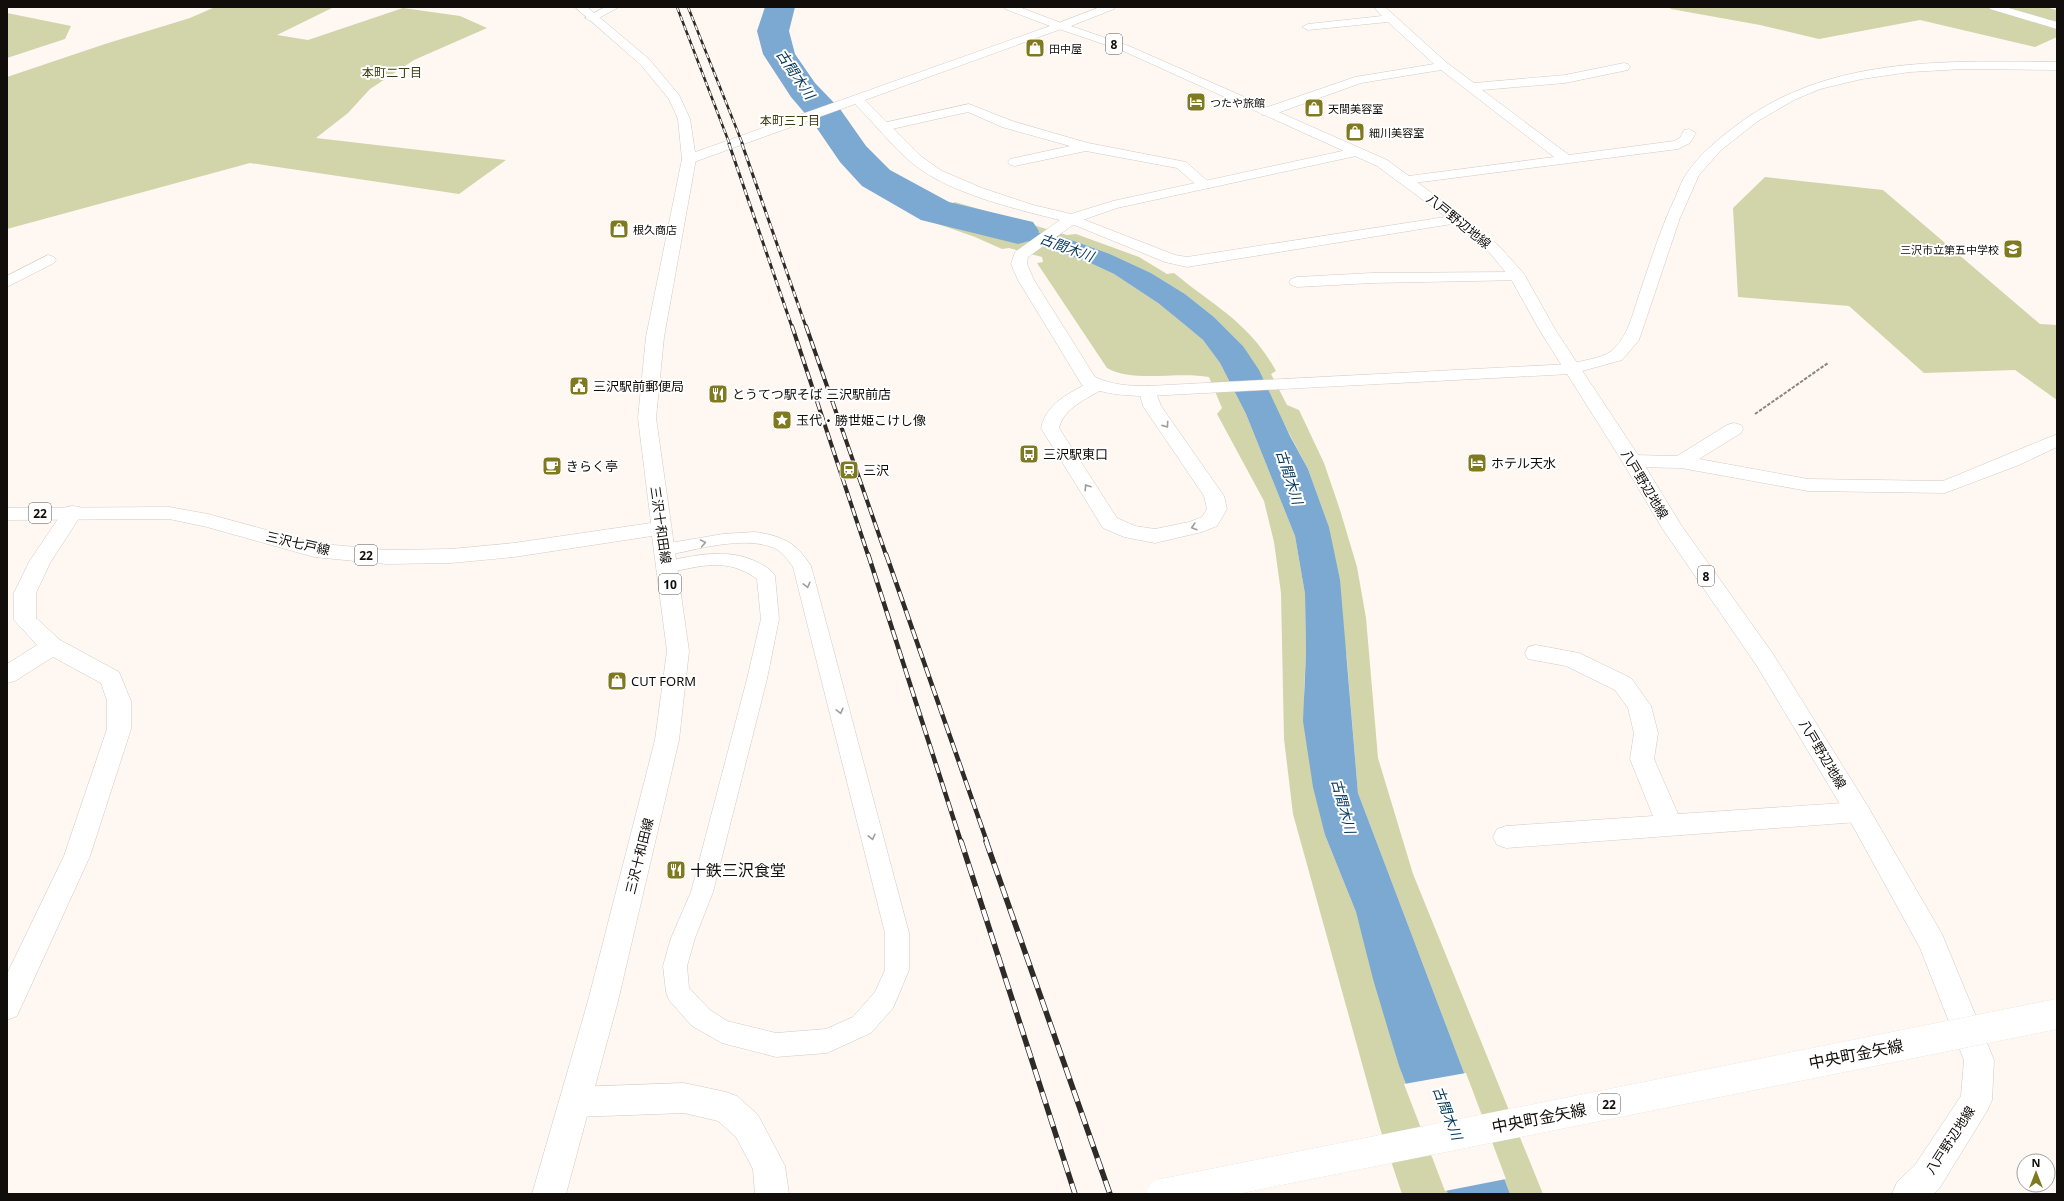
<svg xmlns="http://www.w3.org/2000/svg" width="2064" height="1201" font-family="'Noto Sans','Noto Sans JP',sans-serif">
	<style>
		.green { fill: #d1d5a9 }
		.water { fill: #7ca9d1 }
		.pier { fill: #fff7f2 }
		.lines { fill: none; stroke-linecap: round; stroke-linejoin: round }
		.river { fill: #7ca9d1; fill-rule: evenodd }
		.service-casing { stroke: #d3cac4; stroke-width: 1 }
		.minor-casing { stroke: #d3cac4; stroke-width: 1 }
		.tertiary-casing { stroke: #d3cac4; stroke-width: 1 }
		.primary-casing { stroke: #d3cac4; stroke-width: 1 }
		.path { stroke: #8b8582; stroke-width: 2; stroke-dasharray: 3.5 1.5; stroke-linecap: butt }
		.service { fill: #fff; fill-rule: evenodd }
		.minor { fill: #fff; fill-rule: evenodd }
		.tertiary { fill: #fff; fill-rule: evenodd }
		.primary { fill: #fff; fill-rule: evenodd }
		.rail-far4-casing { stroke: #2f2b29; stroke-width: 2.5 }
		.rail-far3-casing { stroke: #2f2b29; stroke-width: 3 }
		.rail-far2-casing { stroke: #2f2b29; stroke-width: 4 }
		.rail-far1-casing { stroke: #2f2b29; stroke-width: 4.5 }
		.rail-casing { stroke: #2f2b29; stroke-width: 5.5 }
		.rail-far4 { stroke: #fff; stroke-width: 1.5; stroke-dasharray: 5; stroke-linecap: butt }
		.rail-far3 { stroke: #fff; stroke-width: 2; stroke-dasharray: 6; stroke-linecap: butt }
		.rail-far2 { stroke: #fff; stroke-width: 2.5; stroke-dasharray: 8; stroke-linecap: butt }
		.rail-far1 { stroke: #fff; stroke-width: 3; stroke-dasharray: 10; stroke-linecap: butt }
		.rail { stroke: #fff; stroke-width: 4; stroke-dasharray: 12; stroke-linecap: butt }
		.primary-bridge-casing { stroke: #d3cac4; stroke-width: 30; stroke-linecap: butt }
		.primary-bridge { stroke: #fff; stroke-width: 30 }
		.oneway { stroke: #9f9e9d }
		.labels { text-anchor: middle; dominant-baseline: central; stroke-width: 4; stroke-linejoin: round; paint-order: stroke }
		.far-poi-label { font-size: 11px; fill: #100d0b; stroke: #fff; text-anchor: start }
		.shield { fill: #fff; stroke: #585654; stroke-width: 1 }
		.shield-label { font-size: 12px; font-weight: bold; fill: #100d0b }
		.far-neighbourhood-label { font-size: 12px; fill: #3c3a10; stroke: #fff }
		.street-label { font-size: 13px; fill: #100d0b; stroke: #fff }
		.poi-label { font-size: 13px; fill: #100d0b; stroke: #fff; text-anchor: start }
		.water-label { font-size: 14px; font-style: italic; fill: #00355a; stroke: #fff }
		.near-poi-label { font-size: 16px; fill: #100d0b; stroke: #fff; text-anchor: start }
		.near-street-label { font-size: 16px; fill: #100d0b; stroke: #fff }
	</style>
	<rect width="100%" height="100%" fill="#fff7f2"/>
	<path class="green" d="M215,7H334L277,35L308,40L403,8L460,16L487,28L414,60L370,89L348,113L316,138L506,160L459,194L250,163L7,229V77L105,44L190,18Z
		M1669,7H2045L2057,10V37L2035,47L1920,20L1819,39L1760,25L1671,9Z
		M7,13L71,26L65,39L7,58Z
		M1765,177L1883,190L2040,324L2057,325V400L2015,370L1924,373L1849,306L1738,297L1733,208Z
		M955,202L1067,235L1076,234L1139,257L1167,274L1174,273C1215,307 1249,322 1276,371L1271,374L1287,405L1299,410L1324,463L1340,510L1357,567L1366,618L1378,758L1413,874L1543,1194H1510L1358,793L1347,660L1329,527L1308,469L1243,346L1214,317L1185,294L1151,273L1110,254L1066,238L1003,225L983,216L940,209Z
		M933,212L970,221L1086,261L1114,274L1158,303L1185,325L1203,340L1220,363L1246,414L1295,536L1305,594L1306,653L1304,691L1325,835L1356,912L1399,1066L1448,1194H1402L1379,1125L1293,814L1284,739L1281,593L1274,542L1264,501L1217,414L1222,408L1209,377C1177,371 1133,383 1107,368L1037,263L1043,262L1042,257L1009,248L1002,249L975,237L921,218Z"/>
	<path class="water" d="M940,209L983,216L1003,225L1066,238L1110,254L1151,273L1185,294L1214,317L1243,346L1259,370L1290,436L1308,469L1329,527L1340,580L1358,793L1510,1194H1448L1399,1066L1373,979L1356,912L1325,835L1313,787L1303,721L1306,653L1305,594L1295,536L1246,414L1220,363L1203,340L1185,325L1158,303L1114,274L1086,261L970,221L933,212Z"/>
	<path class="pier" d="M1466,1073L1506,1179L1445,1191L1404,1084Z"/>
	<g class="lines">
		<path class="river" d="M765,7H795L789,31L795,54L815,83L840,109L866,146L890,170L949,202L1033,222L1039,231L1033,240L1018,244L921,220L862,186L840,162L814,124L791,97L763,54L757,31Z"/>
		<defs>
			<path id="service" d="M755,532C782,536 796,542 811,566L909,933V970L893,1008L871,1033L827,1053L776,1057L722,1043L692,1026L669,1000L666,992L663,966L671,938L691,892L747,679L761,619L757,579C727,557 701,566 667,573L661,571L658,567L661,563L667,561C697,555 726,548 755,561C763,565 771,569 775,576L779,619L767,679L713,892L695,938L687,966L689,988L710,1010L727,1021L776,1033L826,1029L853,1017L875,992L885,970V933L793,567C788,560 782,551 774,548C744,535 695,550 664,556L658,554L655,550L658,546L664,544L723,534Z"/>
			<path id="minor" d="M605,7H619L595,20L591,21L585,18Z
				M1374,7H1385L1447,63L1474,83L1565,75L1624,63L1628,64L1630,67L1628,70L1565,83L1482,90L1569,155L1674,141L1680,138L1684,130L1689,129L1696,133L1690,143L1678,149L1406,184L1401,183L1399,180L1401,177L1554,157L1441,70L1361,83L1272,115H1262L1261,112L1262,109L1355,77L1434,64L1388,22L1308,30L1302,27L1308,24L1382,16Z
				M1989,7H2005L2057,22V29L1990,9Z
				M969,104L1012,121L1088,143L1186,162L1212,185L1210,188H1200L1177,168L1086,151L1015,166L1010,165L1008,162L1010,159L1070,146L1002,127L968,112L883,131L876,127L883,123Z
				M1072,215L1175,255L1187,257L1458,215L1463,216L1465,219L1463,222L1458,223L1187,267L1165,262L1067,222L1065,219L1067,216Z
				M48,255L54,257L56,260L54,263L7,287V276Z
				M1518,272L1524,274L1526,277L1524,280L1372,283L1297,287L1291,285L1289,282L1291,279L1297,277L1372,273Z
				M1097,380L1103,381L1106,385L1103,389C1086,399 1064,408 1059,428L1117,518L1135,526L1155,529L1189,522L1202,517L1207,509L1204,496L1143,406L1139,391L1142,387L1148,386L1154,387L1161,406L1224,496L1227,509L1217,526L1202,532L1155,543L1124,537L1103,528L1041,428C1047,402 1069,394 1091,381Z
				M1734,423L1741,425L1743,429L1741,433L1699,459L1808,479L1943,481L2057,434V447L2019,465L1945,493L1808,491L1681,468L1632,467L1625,465L1622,461L1625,457L1632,455L1677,456L1727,425Z
				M73,506L80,507L83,512L50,563L36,593V618L60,640L119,672L131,701V729L90,856L17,1016L7,1020V974L64,856L107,729V701L101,683L53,657L15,681L7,683V664L37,645L14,620V593L29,562L66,507Z
				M1536,645L1579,653L1631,678L1651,706L1658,733L1654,759L1678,814L1858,802L1867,805L1871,812L1867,819L1858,822L1506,848L1497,845L1493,837L1497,829L1506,826L1653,816L1630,759L1634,733L1628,708L1615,690L1566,666L1528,659L1525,653L1528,647Z
				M684,1083L726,1092L737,1096L758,1115L785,1166L789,1194H755L753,1169L736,1137L718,1121L684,1113L576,1117L565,1113L560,1102L565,1091L576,1087Z"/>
			<path id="tertiary" d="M1004,7H1019L1064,24L1066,26L1064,28L865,100L922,157L942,171L982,188L1033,205L1071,214L1113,201L1356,148L1363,152L1356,156L1117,208L1077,222L1028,257L1027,264L1034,280L1095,377C1112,385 1129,386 1148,386L1570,364C1580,361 1602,358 1610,352C1628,339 1633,312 1640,292C1651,260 1661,227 1676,196C1679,188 1682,180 1687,173C1699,155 1716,141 1733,128C1826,55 1945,61 2057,62V70L1963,69L1910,72L1862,79L1820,89L1794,100L1758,121L1721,150L1699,175L1680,218L1639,340L1622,360L1571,374L1148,396C1125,396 1103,394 1082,385L1018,280L1011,264L1015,252L1060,220C1015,209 948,193 912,163C892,146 874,123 855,104L694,162H684L682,159L684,156L1050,26L1005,9Z"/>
			<path id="primary" d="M575,7H587L649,59L679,95L690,119L696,159L664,337L656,418L689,651L679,740L618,1001L566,1194H532L588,1001L655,740L667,651L652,536L514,557L451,563L386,564L314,557L207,527L169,519L7,520V508L169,507L208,514L314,543L386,550L451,549L514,543L651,523L638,418L646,337L682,159L678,119L669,99L641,65Z
				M1100,7H1115L1114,9L1071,26L1129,46L1387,160L1463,216L1500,247L1524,274L1556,331L1642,461L1681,525L1773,654L1867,805L1942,934L1994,1060L1992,1100L1987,1111L1939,1189L1933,1194H1892L1897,1182L1915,1165L1961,1096L1964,1060L1920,948L1849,819L1757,666L1662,528L1622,461L1540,331L1511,279L1490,253L1453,222L1377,166L1121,50L1056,28L1054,26L1056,24Z"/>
		</defs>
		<use href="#service" class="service-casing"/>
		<use href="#minor" class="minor-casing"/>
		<use href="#tertiary" class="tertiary-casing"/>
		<use href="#primary" class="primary-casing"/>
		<path class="path" d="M1755,414L1828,363"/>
		<use href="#service" class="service"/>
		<use href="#minor" class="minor"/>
		<use href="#tertiary" class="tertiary"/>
		<use href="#primary" class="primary"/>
		<defs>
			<path id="rail-far4" d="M677,7L730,145
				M688,7L743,145"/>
			<path id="rail-far3" d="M729,144L792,327
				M742,144L806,327"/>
			<path id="rail-far2" d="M792,326L868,555
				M806,326L886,555"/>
			<path id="rail-far1" d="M868,554L961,842
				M886,554L987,842"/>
			<path id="rail" d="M961,841L1075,1194
				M986,841L1110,1194"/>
		</defs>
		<use href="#rail-far4" class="rail-far4-casing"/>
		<use href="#rail-far3" class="rail-far3-casing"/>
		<use href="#rail-far2" class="rail-far2-casing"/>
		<use href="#rail-far1" class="rail-far1-casing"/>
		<use href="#rail" class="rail-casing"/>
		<use href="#rail-far4" class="rail-far4"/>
		<use href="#rail-far3" class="rail-far3"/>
		<use href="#rail-far2" class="rail-far2"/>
		<use href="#rail-far1" class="rail-far1"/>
		<use href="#rail" class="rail"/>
		<defs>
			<path id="primary-bridge" d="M1162,1194L2057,1014"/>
		</defs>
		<use href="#primary-bridge" class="primary-bridge-casing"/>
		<use href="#primary-bridge" class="primary-bridge"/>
	</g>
	<defs><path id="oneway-chevron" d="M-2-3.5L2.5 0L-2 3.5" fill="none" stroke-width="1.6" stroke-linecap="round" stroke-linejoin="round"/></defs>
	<g class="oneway">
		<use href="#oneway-chevron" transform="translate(1166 425) rotate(55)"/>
		<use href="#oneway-chevron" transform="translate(1087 487) rotate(-123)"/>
		<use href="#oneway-chevron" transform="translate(1194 527) rotate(163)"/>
		<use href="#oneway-chevron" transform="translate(703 543) rotate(-10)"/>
		<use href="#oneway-chevron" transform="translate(807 585) rotate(76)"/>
		<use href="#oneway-chevron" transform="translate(840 711) rotate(76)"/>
		<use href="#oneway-chevron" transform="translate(872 837) rotate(76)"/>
	</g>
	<defs>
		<symbol id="shop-square" viewBox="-11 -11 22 22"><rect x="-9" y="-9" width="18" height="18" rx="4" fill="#7f7a20" stroke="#fff"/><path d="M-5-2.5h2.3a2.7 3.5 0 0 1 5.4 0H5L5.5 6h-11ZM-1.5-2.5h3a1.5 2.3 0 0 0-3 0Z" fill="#fff"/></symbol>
		<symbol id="hotel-square" viewBox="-11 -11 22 22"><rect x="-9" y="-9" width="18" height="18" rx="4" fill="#7f7a20" stroke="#fff"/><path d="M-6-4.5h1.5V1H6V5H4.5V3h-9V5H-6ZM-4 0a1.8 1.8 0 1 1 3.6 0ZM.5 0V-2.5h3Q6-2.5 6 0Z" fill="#fff"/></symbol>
		<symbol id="school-square" viewBox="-11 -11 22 22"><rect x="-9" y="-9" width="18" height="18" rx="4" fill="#7f7a20" stroke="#fff"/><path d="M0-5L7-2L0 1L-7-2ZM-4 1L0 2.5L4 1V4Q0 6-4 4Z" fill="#fff"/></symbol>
		<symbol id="civic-square" viewBox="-11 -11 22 22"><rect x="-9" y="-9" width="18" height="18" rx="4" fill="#7f7a20" stroke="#fff"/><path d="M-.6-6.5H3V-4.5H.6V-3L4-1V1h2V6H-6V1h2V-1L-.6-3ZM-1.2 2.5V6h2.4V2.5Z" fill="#fff"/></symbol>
		<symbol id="restaurant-square" viewBox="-11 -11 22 22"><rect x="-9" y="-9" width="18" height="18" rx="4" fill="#7f7a20" stroke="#fff"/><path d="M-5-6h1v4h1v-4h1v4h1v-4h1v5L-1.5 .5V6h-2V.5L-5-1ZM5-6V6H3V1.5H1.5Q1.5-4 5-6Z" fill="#fff"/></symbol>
		<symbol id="sight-square" viewBox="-11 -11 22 22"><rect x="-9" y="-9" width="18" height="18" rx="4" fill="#7f7a20" stroke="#fff"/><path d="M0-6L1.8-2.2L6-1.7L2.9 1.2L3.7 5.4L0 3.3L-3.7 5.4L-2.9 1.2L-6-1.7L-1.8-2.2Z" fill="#fff"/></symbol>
		<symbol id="bus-square" viewBox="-11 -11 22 22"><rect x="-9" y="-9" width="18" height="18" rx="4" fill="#7f7a20" stroke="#fff"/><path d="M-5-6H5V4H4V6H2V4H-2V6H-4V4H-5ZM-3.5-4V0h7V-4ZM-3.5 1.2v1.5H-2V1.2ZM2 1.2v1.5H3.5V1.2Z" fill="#fff"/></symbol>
		<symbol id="cafe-square" viewBox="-11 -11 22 22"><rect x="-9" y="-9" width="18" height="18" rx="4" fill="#7f7a20" stroke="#fff"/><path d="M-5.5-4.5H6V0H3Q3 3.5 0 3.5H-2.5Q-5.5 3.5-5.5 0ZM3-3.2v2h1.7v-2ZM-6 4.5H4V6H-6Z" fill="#fff"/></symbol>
		<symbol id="station-square" viewBox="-11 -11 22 22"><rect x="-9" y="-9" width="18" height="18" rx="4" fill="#7f7a20" stroke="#fff"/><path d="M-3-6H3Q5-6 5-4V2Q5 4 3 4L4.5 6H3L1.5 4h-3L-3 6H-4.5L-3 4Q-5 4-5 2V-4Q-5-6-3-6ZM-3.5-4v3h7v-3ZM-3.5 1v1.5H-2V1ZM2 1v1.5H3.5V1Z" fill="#fff"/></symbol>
	</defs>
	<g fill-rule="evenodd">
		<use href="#shop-square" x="1024" y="37" width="22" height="22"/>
		<use href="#hotel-square" x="1185" y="91" width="22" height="22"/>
		<use href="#shop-square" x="1303" y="97" width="22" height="22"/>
		<use href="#shop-square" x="1344" y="121" width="22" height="22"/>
		<use href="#shop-square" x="608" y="218" width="22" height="22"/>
		<use href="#school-square" x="2002" y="238" width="22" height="22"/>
		<use href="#civic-square" x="568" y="375" width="22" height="22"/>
		<use href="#restaurant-square" x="707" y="383" width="22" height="22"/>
		<use href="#sight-square" x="771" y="409" width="22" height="22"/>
		<use href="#bus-square" x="1018" y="443" width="22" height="22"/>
		<use href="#hotel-square" x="1466" y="452" width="22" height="22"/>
		<use href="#cafe-square" x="541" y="455" width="22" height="22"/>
		<use href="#station-square" x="838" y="459" width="22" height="22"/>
		<use href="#shop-square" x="606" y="670" width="22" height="22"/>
		<use href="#restaurant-square" x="665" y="859" width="22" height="22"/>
	</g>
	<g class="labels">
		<g class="far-poi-label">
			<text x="1049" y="48">田中屋</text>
			<text x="1210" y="102">つたや旅館</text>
			<text x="1328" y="108">天間美容室</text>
			<text x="1369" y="132">細川美容室</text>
			<text x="633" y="229">根久商店</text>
			<text x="1999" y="249" text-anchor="end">三沢市立第五中学校</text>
		</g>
		<g class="shield">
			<rect x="1106" y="34" width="16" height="20" rx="3"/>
			<rect x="29" y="503" width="22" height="20" rx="3"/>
			<rect x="355" y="545" width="22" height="20" rx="3"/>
			<rect x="1698" y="566" width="16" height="20" rx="3"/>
			<rect x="659" y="574" width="22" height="20" rx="3"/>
			<rect x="1598" y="1094" width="22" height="20" rx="3"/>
		</g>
		<g class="shield-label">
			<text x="1114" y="44">8</text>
			<text x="40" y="513">22</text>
			<text x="366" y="555">22</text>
			<text x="1706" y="576">8</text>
			<text x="670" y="584">10</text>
			<text x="1609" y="1104">22</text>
		</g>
		<g class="far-neighbourhood-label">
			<text x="392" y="72">本町二丁目</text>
			<text x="790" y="120">本町三丁目</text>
		</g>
		<g class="street-label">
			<text transform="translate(1459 221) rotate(39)">八戸野辺地線</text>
			<text transform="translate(1645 484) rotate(59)">八戸野辺地線</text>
			<text transform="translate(661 525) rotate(82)">三沢十和田線</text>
			<text transform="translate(298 543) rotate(13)">三沢七戸線</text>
			<text transform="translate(1823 754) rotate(59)">八戸野辺地線</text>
			<text transform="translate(639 856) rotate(-76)">三沢十和田線</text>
			<text transform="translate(1950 1140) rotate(-57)">八戸野辺地線</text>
		</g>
		<g class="poi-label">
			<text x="593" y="386">三沢駅前郵便局</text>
			<text x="732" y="394">とうてつ駅そば 三沢駅前店</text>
			<text x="796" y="420">玉代・勝世姫こけし像</text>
			<text x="1043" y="454">三沢駅東口</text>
			<text x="1491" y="463">ホテル天水</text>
			<text x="566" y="466">きらく亭</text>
			<text x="863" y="470">三沢</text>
			<text x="631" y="681">CUT FORM</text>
		</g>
		<g class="water-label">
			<text transform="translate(796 74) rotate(56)">古間木川</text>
			<text transform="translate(1067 247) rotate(20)">古間木川</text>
			<text transform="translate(1290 477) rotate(72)">古間木川</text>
			<text transform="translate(1344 806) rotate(75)">古間木川</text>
			<text transform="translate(1448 1113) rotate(69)">古間木川</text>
		</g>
		<g class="near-poi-label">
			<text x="690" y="870">十鉄三沢食堂</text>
		</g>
		<g class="near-street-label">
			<text transform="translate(1856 1054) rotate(-11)">中央町金矢線</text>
			<text transform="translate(1539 1118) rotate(-11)">中央町金矢線</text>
		</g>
	</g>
	<rect width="2064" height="1201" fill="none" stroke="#100d0b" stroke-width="16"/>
	<g transform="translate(2036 1173)"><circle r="19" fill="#ffffff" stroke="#9f9e9d"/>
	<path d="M0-3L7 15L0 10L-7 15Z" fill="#7f7a20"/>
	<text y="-6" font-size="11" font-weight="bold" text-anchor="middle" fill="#100d0b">N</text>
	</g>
</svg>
